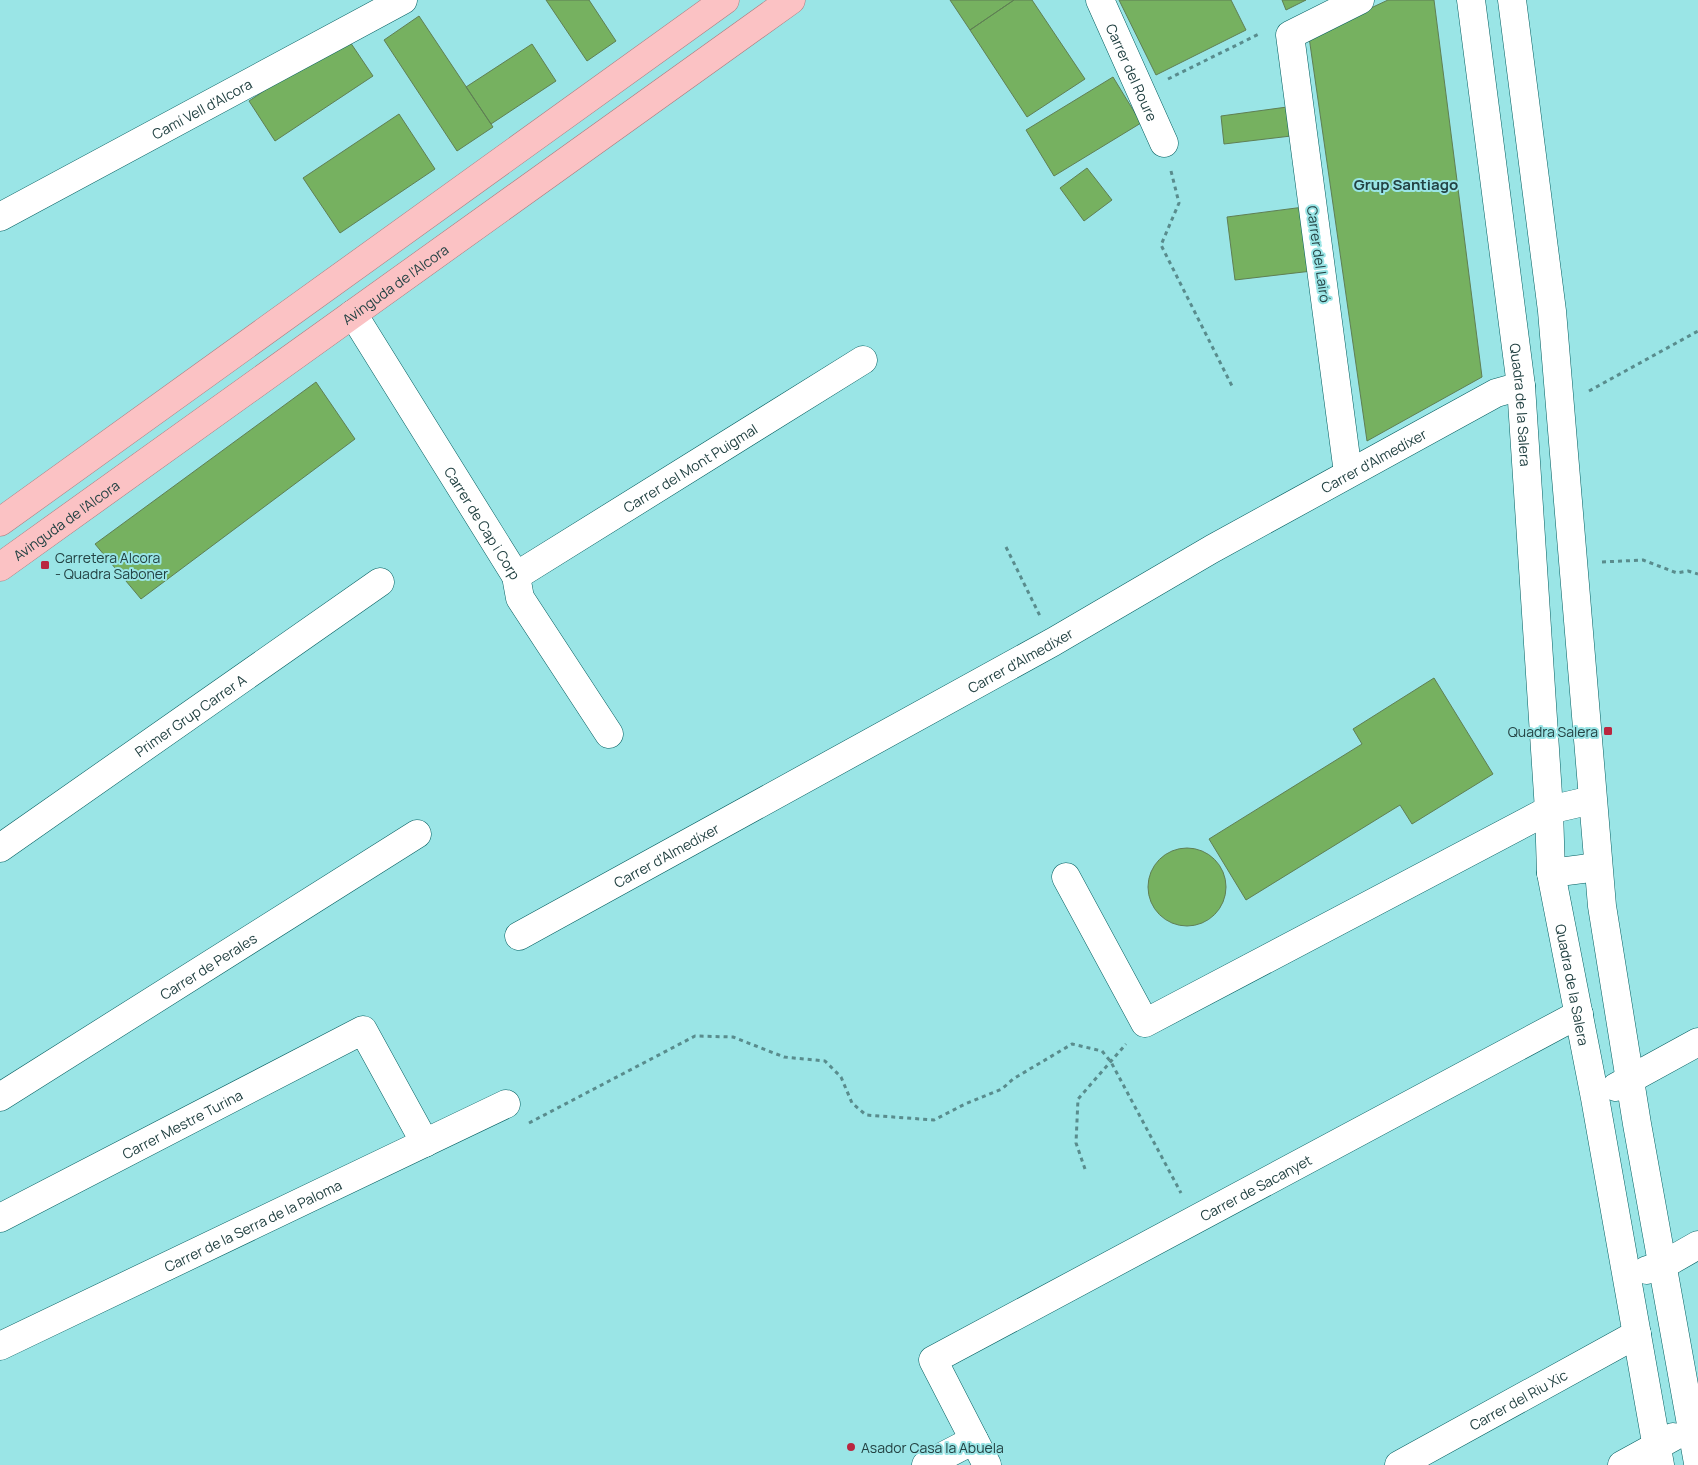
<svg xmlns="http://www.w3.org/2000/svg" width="1698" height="1465" font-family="Manrope,sans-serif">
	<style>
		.building { fill: #76b160; stroke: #5f7f54 }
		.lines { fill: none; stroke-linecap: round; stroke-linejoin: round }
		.minor-casing { stroke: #035e60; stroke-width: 29 }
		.major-casing { stroke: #ad7b7e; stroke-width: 29 }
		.path { stroke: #598c8d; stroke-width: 3; stroke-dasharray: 4 4; stroke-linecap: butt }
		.minor { stroke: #fff; stroke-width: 28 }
		.major { stroke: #fbc2c4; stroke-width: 28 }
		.poi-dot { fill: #b92740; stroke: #9ae5e6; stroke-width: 2 }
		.labels { text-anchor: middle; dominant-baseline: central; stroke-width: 4; stroke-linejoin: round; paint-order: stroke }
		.street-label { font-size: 14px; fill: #234243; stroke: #9ae5e6 }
		.poi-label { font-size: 14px; fill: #234243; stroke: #9ae5e6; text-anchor: start }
		.neighbourhood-label { font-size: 15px; font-weight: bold; fill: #234243; stroke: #9ae5e6 }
	</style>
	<rect width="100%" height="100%" fill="#9ae5e6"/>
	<path class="building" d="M546,0H589L616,41L587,61Z
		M950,0H1014L970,30Z
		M1014,0H1032L1085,79L1027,117L970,30Z
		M1119,0H1231L1246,30L1156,75Z
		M1282,0H1306L1286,10Z
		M1388,0H1434L1482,377L1367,441L1309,37Z
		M419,16L493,127L457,151L384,40Z
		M346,36L373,76L275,141L249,101Z
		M532,44L556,81L491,124L466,87Z
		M1113,77L1141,123L1054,176L1026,130Z
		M1287,107L1291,136L1224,144L1221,116Z
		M399,114L435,169L340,233L303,178Z
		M1087,168L1112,200L1084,221L1060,188Z
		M1304,207L1312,271L1235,280L1227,217Z
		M316,382L355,439L141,599L95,544Z
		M1434,678L1493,774L1412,824L1400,805L1246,900L1209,839L1362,744L1353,729Z
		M1148 887a39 39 0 1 1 78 0a39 39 0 1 1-78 0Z"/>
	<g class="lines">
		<defs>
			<g id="minor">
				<path id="s1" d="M1100,0L1164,143"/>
				<path id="s2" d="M1471,0L1521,386L1549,810L1551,873L1595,1098L1660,1465"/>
				<path d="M1512,0L1552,311L1602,906L1637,1124L1698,1463"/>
				<path id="s3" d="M0,217L403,0"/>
				<path id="s4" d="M353,314L516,576L520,598L609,734"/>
				<path d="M1348,473L1290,35L1360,0"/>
				<path id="s5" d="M516,576L863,360"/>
				<path id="s6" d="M0,848L380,582"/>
				<path d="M1551,873L1598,867"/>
				<path d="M1066,877L1145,1023L1549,810L1592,800"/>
				<path id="s7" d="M519,936L1053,642L1212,549L1496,393L1521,386"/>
				<path d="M1616,1087L1698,1042"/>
				<path id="s8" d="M0,1097L417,834"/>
				<path id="s9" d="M0,1218L363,1030L425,1143"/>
				<path d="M1647,1270L1663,1265L1698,1245"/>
				<path id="s10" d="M0,1346L506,1104"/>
				<path d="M926,1465L974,1440"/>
				<path id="s11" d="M987,1465L933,1360L1579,1014"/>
				<path id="s12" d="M1399,1465L1637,1334"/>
				<path d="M1622,1465L1673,1437"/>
			</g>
			<g id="major">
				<path d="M0,522L725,0"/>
				<path id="s13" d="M0,567L791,0"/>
			</g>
		</defs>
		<use href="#minor" class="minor-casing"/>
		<use href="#major" class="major-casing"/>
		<path class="path" d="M1168,79L1261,33
			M1171,171L1179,203L1161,245L1232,386
			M1589,391L1698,331
			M1006,547L1040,616
			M1602,562L1643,560L1677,573L1688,571L1698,574
			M529,1123L695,1036L733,1037L784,1057L825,1061L841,1077L852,1103L866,1115L934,1120L965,1104L1002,1089L1013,1079L1072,1044L1102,1051L1111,1062L1181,1193
			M1085,1169L1076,1143L1078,1099L1126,1044"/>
		<use href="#minor" class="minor"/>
		<use href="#major" class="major"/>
	</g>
	<g class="poi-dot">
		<rect x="40" y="560" width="10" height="10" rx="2.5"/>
		<rect x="1603" y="726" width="10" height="10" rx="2.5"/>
		<circle cx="851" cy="1447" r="5"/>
	</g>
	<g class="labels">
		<g class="street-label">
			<text stroke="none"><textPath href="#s1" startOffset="79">Carrer del Roure</textPath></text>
			<text stroke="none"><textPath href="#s3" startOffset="229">Camí Vell d'Alcora</textPath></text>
			<text transform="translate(1319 254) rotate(82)">Carrer del Lairó</text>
			<text stroke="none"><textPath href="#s13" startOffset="486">Avinguda de l'Alcora</textPath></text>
			<text stroke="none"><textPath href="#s2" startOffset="408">Quadra de la Salera</textPath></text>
			<text stroke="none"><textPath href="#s7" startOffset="978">Carrer d'Almedíxer</textPath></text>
			<text stroke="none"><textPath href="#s5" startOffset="205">Carrer del Mont Puigmal</textPath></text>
			<text stroke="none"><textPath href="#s13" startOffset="81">Avinguda de l'Alcora</textPath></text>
			<text stroke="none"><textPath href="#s4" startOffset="246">Carrer de Cap i Corp</textPath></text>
			<text stroke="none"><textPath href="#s7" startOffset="572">Carrer d'Almedíxer</textPath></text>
			<text stroke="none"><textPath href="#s6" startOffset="232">Primer Grup Carrer A</textPath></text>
			<text stroke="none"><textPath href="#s7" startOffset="168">Carrer d'Almedíxer</textPath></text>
			<text stroke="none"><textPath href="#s8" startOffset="246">Carrer de Perales</textPath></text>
			<text stroke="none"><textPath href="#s2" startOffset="991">Quadra de la Salera</textPath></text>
			<text stroke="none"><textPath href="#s9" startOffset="205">Carrer Mestre Turina</textPath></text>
			<text stroke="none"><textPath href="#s11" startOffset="484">Carrer de Sacanyet</textPath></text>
			<text stroke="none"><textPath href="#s10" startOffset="280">Carrer de la Serra de la Paloma</textPath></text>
			<text stroke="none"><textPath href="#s12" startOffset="136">Carrer del Riu Xic</textPath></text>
		</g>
		<g class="poi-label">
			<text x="55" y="557">Carretera Alcora<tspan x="55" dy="16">- Quadra Saboner</tspan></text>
			<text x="1598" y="731" text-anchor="end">Quadra Salera</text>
			<text x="861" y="1447">Asador Casa la Abuela</text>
		</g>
		<g class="neighbourhood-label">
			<text x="1406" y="184">Grup Santiago</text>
		</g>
	</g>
</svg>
